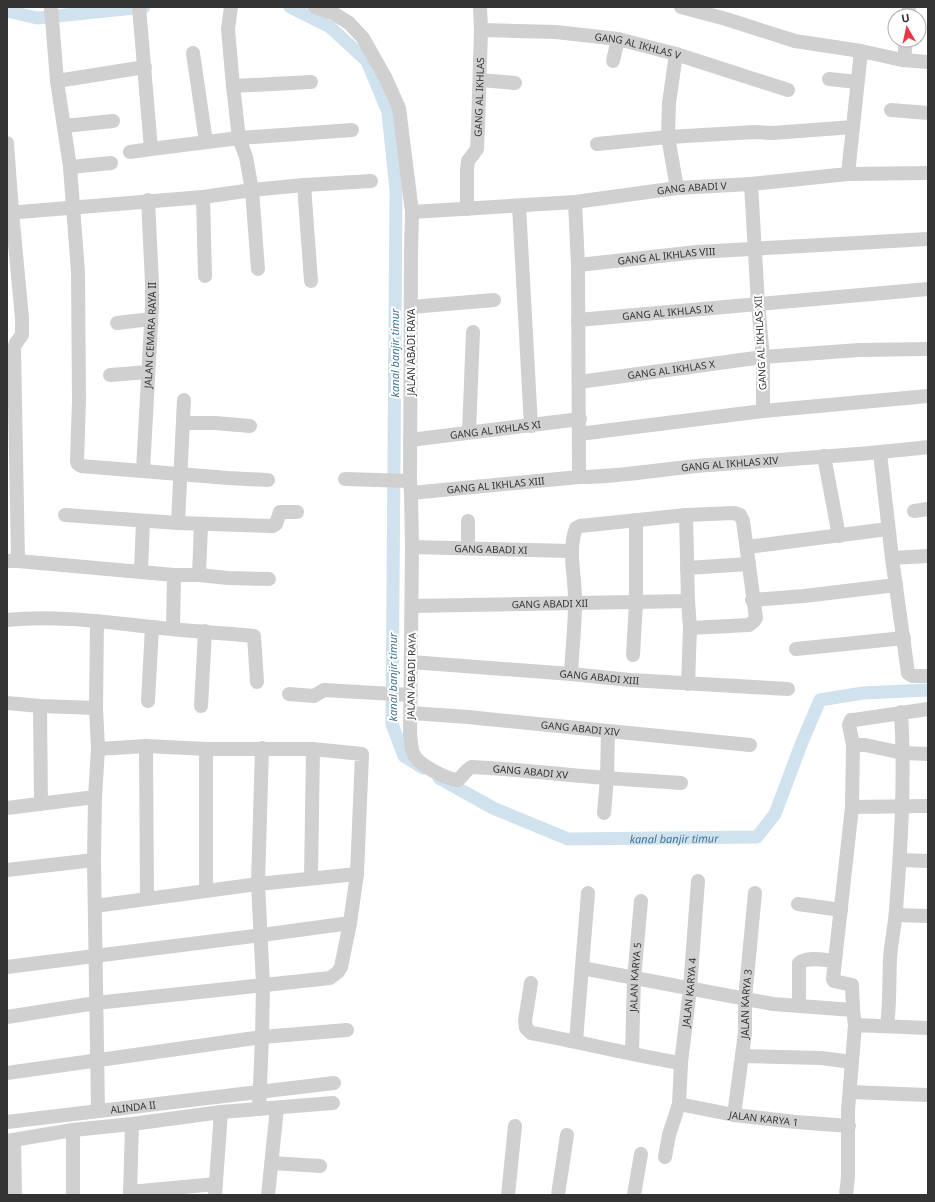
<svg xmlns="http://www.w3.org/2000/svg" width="935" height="1202" font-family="'Noto Sans',sans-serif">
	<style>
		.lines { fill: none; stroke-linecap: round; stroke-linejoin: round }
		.canal { stroke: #cfe2ee; stroke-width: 13 }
		.street { stroke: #d0d0d0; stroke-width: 14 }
		.labels { text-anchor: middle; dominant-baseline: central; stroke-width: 4; stroke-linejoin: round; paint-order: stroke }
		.street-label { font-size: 10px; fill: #333; stroke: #fff }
		.water-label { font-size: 11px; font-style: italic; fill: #3f7597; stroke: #fff }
	</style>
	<rect width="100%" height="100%" fill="#fff"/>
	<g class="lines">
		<g class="canal">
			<path d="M290,7L330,27L367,61L388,112L396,190L392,724L404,756L423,768"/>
			<path d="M7,11L37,18L144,7"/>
			<path id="s1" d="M439,778L493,808L568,839L757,837L775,814L802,742L820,700L863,693L928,690"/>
		</g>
		<g class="street">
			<path d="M51,7L57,81L70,167L78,272L79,400L77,461L78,464L81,466L228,478L268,480"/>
			<path d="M139,7L151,149L239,138L352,130"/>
			<path id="s2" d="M315,7L333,13L349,23L363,38L386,79L399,108L412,212L411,253L410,481L411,493L412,547L410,734C411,740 411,748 413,753C418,765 446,779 458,780C463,776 466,769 472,767C518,769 562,775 607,778C632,780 656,781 681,783"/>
			<path d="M681,7L726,19L795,41L861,51L902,60L928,62"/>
			<path d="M908,16L909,7"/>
			<path id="s3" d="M481,30L556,32L618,39L676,54L788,90"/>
			<path d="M193,53L206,142"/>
			<path d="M676,54L669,103L668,137L677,188"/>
			<path d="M904,60L906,40"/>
			<path d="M613,61L618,39"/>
			<path d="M829,79L857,82"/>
			<path d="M480,80L515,83"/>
			<path d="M57,81L145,67"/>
			<path d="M233,86L311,82"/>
			<path d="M891,110L928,113"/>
			<path d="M64,126L113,121"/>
			<path d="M7,143L12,212L22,318V335L16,343L14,348L18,561"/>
			<path d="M597,144L668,137L755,132L773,133L853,127"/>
			<path d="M130,152L151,149"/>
			<path d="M70,167L111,163"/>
			<path d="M848,174L861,51"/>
			<path d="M304,185L311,281"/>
			<path d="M203,197L205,276"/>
			<path d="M575,202L578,265L579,477"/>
			<path d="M519,206L531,426"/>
			<path id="s4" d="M467,209V169L468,161L477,149L478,127L481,30L480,7"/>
			<path id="s5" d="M412,212L575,202L677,188L751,184L848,174L928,173"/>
			<path d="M7,213L203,197L252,190L246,157L239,138L233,86L228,29L231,7"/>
			<path id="s6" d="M578,265L697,252L928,239"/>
			<path d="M258,269L252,190L304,185L371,181"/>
			<path d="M411,307L494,300"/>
			<path id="s7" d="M578,320L928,289"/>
			<path d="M117,323L151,319"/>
			<path d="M110,375L148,372"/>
			<path id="s8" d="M579,382L763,357L859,350L928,349"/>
			<path d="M184,400L178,523L273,526L276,524L280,512H297"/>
			<path d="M763,411L928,396"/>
			<path d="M184,423H215L250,426"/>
			<path d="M469,432L473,332"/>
			<path d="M579,434L763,411V357L758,304L751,184"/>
			<path id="s9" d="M410,440L580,419"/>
			<path d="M880,453L892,558L908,673L912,676H928"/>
			<path d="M824,456L839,536"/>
			<path id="s10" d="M143,470L152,306V283L148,200"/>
			<path d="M345,479L410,481"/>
			<path id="s11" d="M411,493L579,477C623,477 666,468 709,465C782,459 855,456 928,447"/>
			<path d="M914,511L928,509"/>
			<path d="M65,515L178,523"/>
			<path d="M686,515L688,601L690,628L688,684"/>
			<path d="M468,521V548"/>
			<path id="s12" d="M412,547L571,551"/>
			<path d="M747,547L888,529"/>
			<path d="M892,558L928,556"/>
			<path d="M7,561H18L174,575H199L228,578L269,579"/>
			<path d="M687,568L749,564"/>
			<path d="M141,571L143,521"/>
			<path d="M199,575L201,524"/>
			<path d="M752,600L804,596L896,585"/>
			<path id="s13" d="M412,606L688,601"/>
			<path d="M7,620C55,615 105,622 153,627C187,631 220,633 254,636L257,682"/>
			<path d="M97,621L96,708L98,749L95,797L94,860L98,1110"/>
			<path d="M173,629L174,575"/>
			<path d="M796,649L904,638"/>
			<path d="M633,655L636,602V520"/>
			<path id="s14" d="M411,662L571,674L630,680L788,689"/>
			<path d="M571,674C572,651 575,627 575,604C576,578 567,552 576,528L580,526L686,515L734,513L740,515L743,521L756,618L754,621L749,625L690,628"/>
			<path d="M289,694L314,696L324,690L411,695"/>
			<path d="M148,701L152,627"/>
			<path d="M7,703L40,706L96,708"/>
			<path d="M40,706L41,804"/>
			<path d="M201,706L205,631"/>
			<path id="s15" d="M411,713L468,717L750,745"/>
			<path d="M853,745H865L903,753L928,754"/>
			<path d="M146,746L147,899"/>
			<path d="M206,749V890"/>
			<path d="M852,807L928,806"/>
			<path d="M7,808L95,797"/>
			<path d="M604,813L607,778L608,731"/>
			<path d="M900,860L928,861"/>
			<path d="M7,870L94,860"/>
			<path d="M311,878L313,749"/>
			<path d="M798,904L841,910"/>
			<path d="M95,906L258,884L357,874"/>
			<path d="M896,915L928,916"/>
			<path d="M7,967L262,935L350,923"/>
			<path d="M582,968L773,1004L853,1010L855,1025"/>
			<path d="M531,983L525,1021L526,1028L531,1033C581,1042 631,1055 681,1063"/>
			<path d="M799,1006V963C808,956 824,960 835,961"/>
			<path d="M853,1010L852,985L834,981L833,979L852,807L853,745L849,725L851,720H854L928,709"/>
			<path d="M7,1017L96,1003L330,978L338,972L341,967L350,923L357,874L362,754L313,749H206L146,746L98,749"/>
			<path d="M887,1026C890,1003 889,981 890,959C891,942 895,926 896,910C901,844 905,778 901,712"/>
			<path d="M576,1041L588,893"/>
			<path id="s16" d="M632,1053L634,979L641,901"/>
			<path d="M742,1056L821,1058L852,1062"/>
			<path d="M7,1073L262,1037L347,1030"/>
			<path d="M850,1092L928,1095"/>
			<path id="s17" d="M679,1104L734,1115L796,1122L849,1126"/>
			<path d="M259,1109L262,1037L263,984L258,884L262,748"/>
			<path id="s18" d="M734,1115L745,1033V999L755,893"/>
			<path id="s19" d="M7,1122L334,1083"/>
			<path d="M73,1130V1195"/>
			<path d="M14,1140L15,1195"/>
			<path d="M7,1141L73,1130L132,1124L221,1112L333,1103"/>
			<path id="s20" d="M665,1157L669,1135L679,1104L681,1063L690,989L698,881"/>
			<path d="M272,1163L320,1166"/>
			<path d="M130,1192L216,1184"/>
			<path d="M130,1195L132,1124"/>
			<path d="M215,1195L221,1112"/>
			<path d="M268,1195L277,1108"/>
			<path d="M508,1195L515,1126"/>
			<path d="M558,1195L567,1135"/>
			<path d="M634,1195L641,1154"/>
			<path d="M846,1195L848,1177V1110L855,1025L928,1028"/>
		</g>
	</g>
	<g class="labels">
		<g class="street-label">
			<text stroke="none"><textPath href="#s3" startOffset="158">GANG AL IKHLAS V</textPath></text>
			<text stroke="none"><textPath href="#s4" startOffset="115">GANG AL IKHLAS</textPath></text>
			<text stroke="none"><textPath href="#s5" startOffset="281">GANG ABADI V</textPath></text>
			<text stroke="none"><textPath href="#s6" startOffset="89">GANG AL IKHLAS VIII</textPath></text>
			<text stroke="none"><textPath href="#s7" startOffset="90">GANG AL IKHLAS IX</textPath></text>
			<text stroke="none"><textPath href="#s10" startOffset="135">JALAN CEMARA RAYA II</textPath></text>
			<text transform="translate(760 343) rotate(-93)">GANG AL IKHLAS XII</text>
			<text transform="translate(411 352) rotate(-90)">JALAN ABADI RAYA</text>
			<text stroke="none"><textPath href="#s8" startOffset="93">GANG AL IKHLAS X</textPath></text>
			<text stroke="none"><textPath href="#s9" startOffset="86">GANG AL IKHLAS XI</textPath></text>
			<text stroke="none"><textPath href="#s11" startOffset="320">GANG AL IKHLAS XIV</textPath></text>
			<text stroke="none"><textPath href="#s11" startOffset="85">GANG AL IKHLAS XIII</textPath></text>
			<text stroke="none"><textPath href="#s12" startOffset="79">GANG ABADI XI</textPath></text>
			<text stroke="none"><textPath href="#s13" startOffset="138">GANG ABADI XII</textPath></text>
			<text transform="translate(411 676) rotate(-89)">JALAN ABADI RAYA</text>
			<text stroke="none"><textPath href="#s14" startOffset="189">GANG ABADI XIII</textPath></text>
			<text stroke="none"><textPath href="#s15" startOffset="170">GANG ABADI XIV</textPath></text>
			<text stroke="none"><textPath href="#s2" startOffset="915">GANG ABADI XV</textPath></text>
			<text stroke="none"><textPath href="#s16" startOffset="76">JALAN KARYA 5</textPath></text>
			<text stroke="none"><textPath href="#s20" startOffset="167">JALAN KARYA 4</textPath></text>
			<text stroke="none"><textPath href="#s18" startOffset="112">JALAN KARYA 3</textPath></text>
			<text stroke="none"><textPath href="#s19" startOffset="127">ALINDA II</textPath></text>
			<text stroke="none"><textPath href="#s17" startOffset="86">JALAN KARYA 1</textPath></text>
		</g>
		<g class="water-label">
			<text transform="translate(394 353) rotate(-90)">kanal banjir timur</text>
			<text transform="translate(392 677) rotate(-90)">kanal banjir timur</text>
			<text stroke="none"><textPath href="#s1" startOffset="249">kanal banjir timur</textPath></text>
		</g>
	</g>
	<rect width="935" height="1202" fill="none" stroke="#333333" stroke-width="16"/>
	<g transform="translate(907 28) rotate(351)"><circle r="19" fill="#ffffff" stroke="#adadad"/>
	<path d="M0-3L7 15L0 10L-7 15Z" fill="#e63946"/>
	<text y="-6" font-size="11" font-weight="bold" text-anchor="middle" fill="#333333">U</text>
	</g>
</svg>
